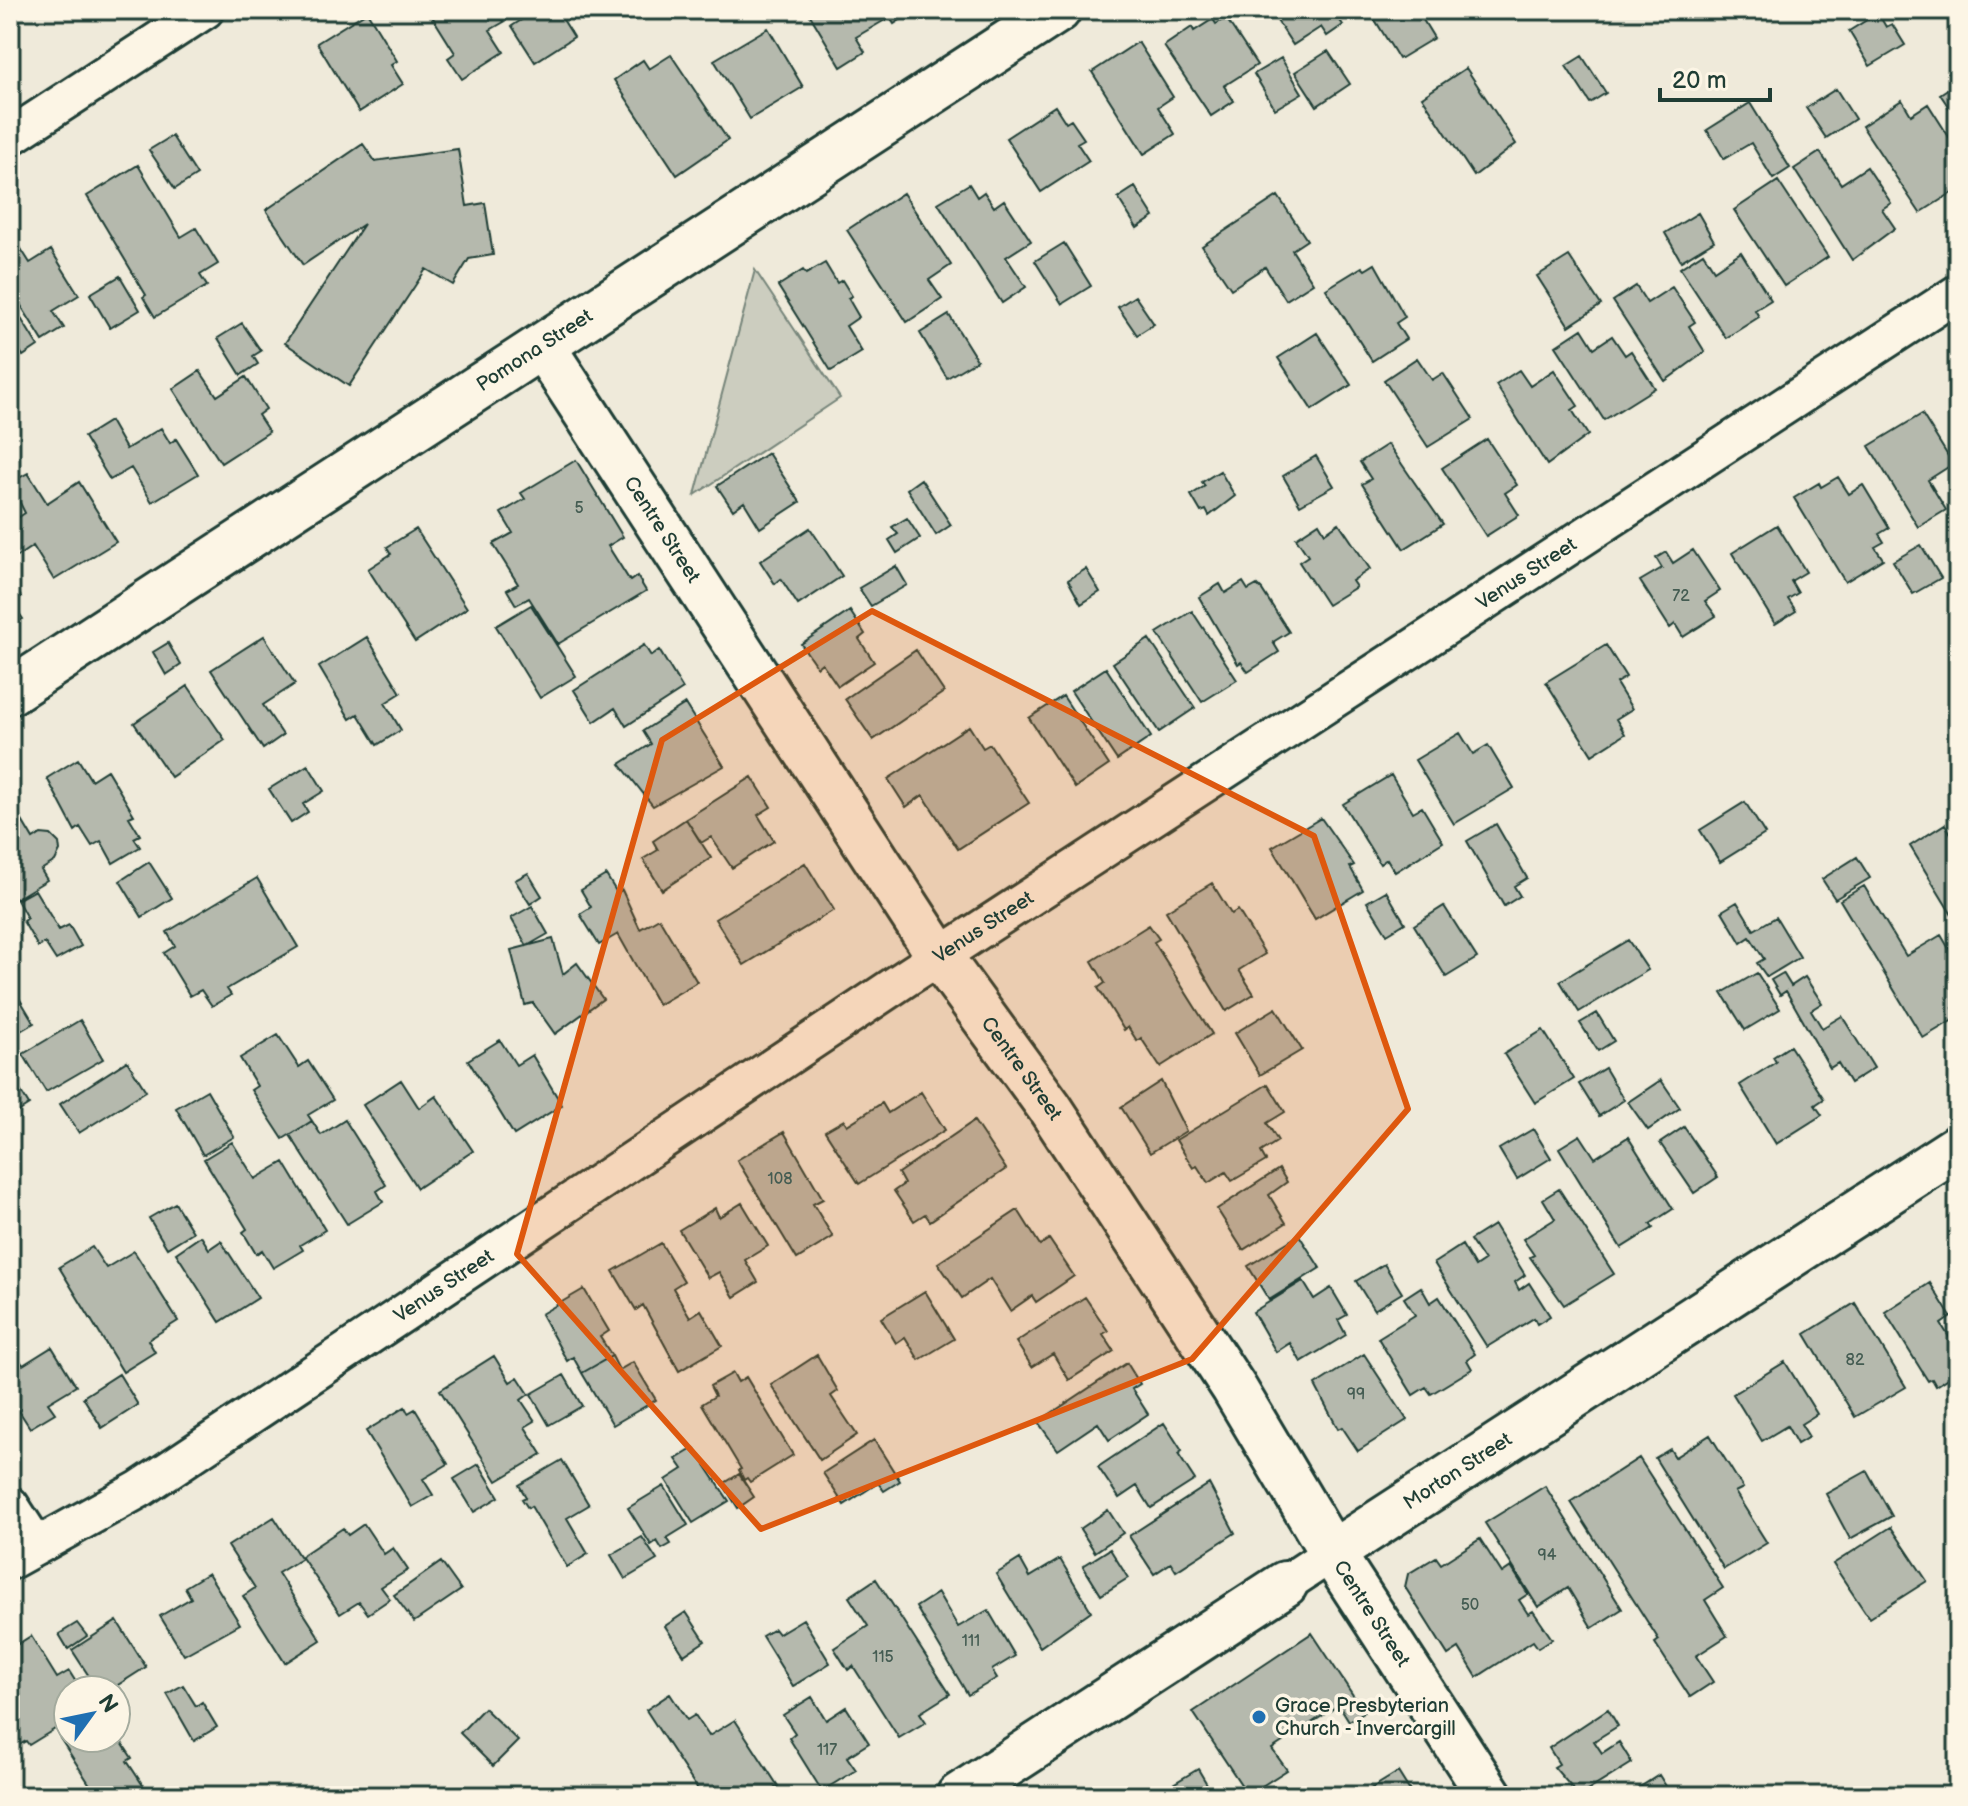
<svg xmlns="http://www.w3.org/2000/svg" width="1968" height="1806" font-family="'Balsamiq Sans',sans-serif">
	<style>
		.green { fill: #cccdbf; stroke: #76857a; stroke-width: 2 }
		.building { fill: #b5b9ad; stroke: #1f3d34; stroke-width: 2 }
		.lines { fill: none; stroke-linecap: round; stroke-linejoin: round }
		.street-casing { stroke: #1f3d34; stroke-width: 42 }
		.secondary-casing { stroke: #1f3d34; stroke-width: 50 }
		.street { stroke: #fcf5e5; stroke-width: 36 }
		.secondary { stroke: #fcf5e5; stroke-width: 44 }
		.marked { fill: #de580e; fill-opacity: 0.2; stroke: #de580e; stroke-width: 6; stroke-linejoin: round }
		.poi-dot { fill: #1f6fb2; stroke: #fcf5e5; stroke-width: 3 }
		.labels { text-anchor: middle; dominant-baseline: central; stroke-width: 7; stroke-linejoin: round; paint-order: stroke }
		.number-label { font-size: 16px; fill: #445c52 }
		.street-label { font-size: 20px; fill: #1f3d34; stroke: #fcf5e5 }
		.poi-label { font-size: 20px; fill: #1f3d34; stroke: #fcf5e5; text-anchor: start }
	</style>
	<rect width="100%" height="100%" fill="#efeada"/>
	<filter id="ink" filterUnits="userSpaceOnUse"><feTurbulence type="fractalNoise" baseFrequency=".0125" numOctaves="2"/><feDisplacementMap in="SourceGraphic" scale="16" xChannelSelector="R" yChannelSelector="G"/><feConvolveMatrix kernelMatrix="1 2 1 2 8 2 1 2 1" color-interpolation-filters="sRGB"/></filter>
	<g filter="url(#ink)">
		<path class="green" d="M755,270L840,398L695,495Z"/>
		<path class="building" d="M428,10H497L504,22L490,30L504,52L462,79L448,58L455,53Z
			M537,10H557L574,37L535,62L512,26Z
			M807,10H879L885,20L856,37L865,52L841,67Z
			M885,10H915L894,24Z
			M1270,10H1333L1343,25L1327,36L1321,27L1293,45Z
			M1381,10H1417L1434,38L1399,59L1372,15Z
			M367,12L397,61L391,65L403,84L359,112L317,43Z
			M1878,13L1886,27L1892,24L1905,45L1870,66L1849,31Z
			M1226,18L1257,65L1224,86L1234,101L1211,116L1164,46L1192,27L1194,31L1213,19L1216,24Z
			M768,28L803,87L750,119L714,60Z
			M1138,42L1173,97L1158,107L1175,134L1144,154L1092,72Z
			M1328,51L1350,84L1317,106L1295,72Z
			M671,55L728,140L677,175L614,80L643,60L649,69Z
			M1582,56L1606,93L1590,103L1566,66Z
			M1281,58L1302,93L1275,109L1254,74Z
			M1466,68L1516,144L1474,176L1422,97Z
			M1958,82V121L1940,94Z
			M1836,89L1855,119L1826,138L1806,108Z
			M1902,100L1911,115L1928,104L1958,151V189L1920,213L1862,126Z
			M1750,103L1790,168L1773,179L1751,143L1724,159L1707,130Z
			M1055,106L1066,123L1071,120L1084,139L1077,143L1089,161L1041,192L1006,138Z
			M172,136L197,175L175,189L149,150Z
			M363,144L375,161L458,149L467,206L485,203L493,255L469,259L453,285L426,269L349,386L285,343L364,224L303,265L266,210Z
			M1820,152L1841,184L1867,167L1891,203L1882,209L1895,228L1852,260L1794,169Z
			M138,165L181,237L196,228L218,264L200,275L207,286L155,317L143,297L146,295L87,196Z
			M1778,181L1828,257L1784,286L1734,210Z
			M969,184L977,197L984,192L994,207L1004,200L1031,241L1006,257L1026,287L1002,303L938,203Z
			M1135,187L1154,217L1137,228L1118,198Z
			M903,193L951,265L929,280L942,299L907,322L847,230Z
			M1278,196L1307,240L1292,250L1313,283L1286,300L1265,267L1231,289L1202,246Z
			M1698,213L1714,241L1681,261L1665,233Z
			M1064,243L1091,286L1062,304L1035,261Z
			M18,244L30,263L51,250L79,295L53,311L64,328L43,341L10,288V249Z
			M1741,252L1771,300L1755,310L1759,317L1726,338L1680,268L1703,253L1714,270Z
			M1569,256L1601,305L1569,326L1537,276Z
			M825,263L837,283L842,280L852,296L848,298L859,317L846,326L862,352L831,371L778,286L803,270L806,274Z
			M1375,264L1405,317L1396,323L1406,339L1372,361L1326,289L1362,267L1365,270Z
			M120,276L140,310L110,328L90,294Z
			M1636,286L1647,303L1672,287L1695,322L1689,326L1705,352L1665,381L1613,301Z
			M1135,296L1154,324L1137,335L1118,307Z
			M17,312L38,346L23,356L10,335V316Z
			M949,315L977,360L947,378L920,333Z
			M242,323L261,351L253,356L258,364L241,375L218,338Z
			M1582,329L1594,348L1612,336L1625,355L1631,351L1655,388L1604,420L1556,346Z
			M1317,333L1351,385L1312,410L1278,358Z
			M1417,358L1432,380L1443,373L1473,419L1428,447L1384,380Z
			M1519,370L1530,386L1554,370L1578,406L1572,410L1588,435L1547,465L1496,385Z
			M200,371L217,396L246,377L266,409L258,415L269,432L221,463L173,389Z
			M1922,414L1953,464L1928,480L1946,510L1918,527L1869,446Z
			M110,421L126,449L161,428L170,443L176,439L198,474L152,502L131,468L110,480L84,437Z
			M1487,439L1517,485L1505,493L1519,515L1486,536L1442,468Z
			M1388,444L1443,524L1404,549L1362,484L1371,479L1360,462Z
			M768,453L800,502L760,528L744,502L733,510L717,486Z
			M1316,456L1334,486L1300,505L1283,476Z
			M576,460L623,537L608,546L630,581L637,576L646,591L558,644L529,598L516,605L507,590L518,584L493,544L513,533L501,513L525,499L521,493Z
			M1220,471L1235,496L1209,516L1206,510L1201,512L1191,495L1205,486L1202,482Z
			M28,473L47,503L79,482L116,542L54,580L33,546L15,558L10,551V523L25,513L10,483Z
			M1838,477L1849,494L1863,485L1889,528L1879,534L1884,542L1875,547L1883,559L1845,582L1794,498L1819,483L1821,487Z
			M921,479L951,525L936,535L907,489Z
			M907,518L920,538L897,553L889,540L898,534L892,527Z
			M1319,523L1325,533L1339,523L1370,569L1352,581L1356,587L1327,605L1299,562L1308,556L1296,538Z
			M1777,525L1806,572L1791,581L1798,593L1788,599L1796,611L1775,624L1732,553Z
			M810,528L842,576L798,605L781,579L775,584L760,561Z
			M416,529L467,608L415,642L368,569L391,554L387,547Z
			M1921,545L1941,578L1913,594L1893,561Z
			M1693,550L1720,591L1705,601L1716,616L1683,637L1675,624L1670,628L1640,581L1662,568L1656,558L1666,552L1673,563Z
			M896,566L907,585L871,606L859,588Z
			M1086,569L1100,592L1081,604L1068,580Z
			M10,579L21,597L12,603L23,619L10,627Z
			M1243,582L1248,590L1257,585L1262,590L1289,632L1273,642L1279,652L1248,672L1241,662L1238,664L1199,597L1220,584L1225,593Z
			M531,605L576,676L540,698L496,626Z
			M850,611L865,634L859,639L874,662L838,686L822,663L817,667L801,644Z
			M1192,611L1237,680L1202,702L1157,633Z
			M264,636L295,684L263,705L283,735L263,749L211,670Z
			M367,637L401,693L385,703L401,730L377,745L358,714L350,719L319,667Z
			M1149,639L1195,708L1159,732L1113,663Z
			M168,643L181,665L166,675L153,652Z
			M644,645L651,656L659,650L683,689L626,726L615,708L594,722L574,690Z
			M1606,645L1626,677L1616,683L1632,709L1616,719L1625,734L1592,755L1546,682Z
			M916,650L944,692L873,740L845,699Z
			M1106,668L1151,737L1117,760L1071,691Z
			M188,686L225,740L171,777L134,723Z
			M1063,696L1109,765L1075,788L1029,718Z
			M685,704L724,766L653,806L620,764L651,744L643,731Z
			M969,726L983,748L990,744L1029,803L958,849L923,795L906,807L888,779Z
			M1460,733L1473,754L1488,745L1514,788L1454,824L1415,760Z
			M78,759L91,780L107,770L134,815L129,817L140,835L134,838L140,847L113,863L101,841L92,846L80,827L75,831L47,778Z
			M308,765L324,791L303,804L308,812L291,823L269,789Z
			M1391,775L1413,812L1422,807L1443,842L1395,872L1387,859L1380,864L1343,804Z
			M752,777L771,807L758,815L774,841L732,868L711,837L701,843L686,819Z
			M1745,802L1765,834L1720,862L1700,830Z
			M14,807L33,839L41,834L51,835L59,843L60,851L55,861L41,870L47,880L14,900L10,894V810Z
			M1321,818L1354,865L1350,867L1363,890L1315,919L1272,847Z
			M686,819L711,858L662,890L643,859L658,850L653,841Z
			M1496,824L1527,878L1514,886L1520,896L1504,906L1467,841Z
			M1945,824L1958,845V925L1910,846Z
			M1857,857L1870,878L1835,899L1822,879Z
			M149,862L172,898L142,917L120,881Z
			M805,863L834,910L744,965L715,919Z
			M528,873L542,896L530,904L515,880Z
			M606,875L617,893L622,890L640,929L659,918L697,982L658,1005L618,934L599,945L580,914L591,907L581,890Z
			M257,878L298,947L227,989L231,995L212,1006L201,990L190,996L164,953L175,946L167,932Z
			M1212,883L1231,914L1238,910L1265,954L1239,970L1254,994L1226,1011L1166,911Z
			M1864,886L1906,956L1941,935L1957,962L1951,966L1958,978V1005L1953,1008L1958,1017L1923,1038L1840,900Z
			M35,890L59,930L69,925L81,946L56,960L45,943L38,947L23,921L27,918L17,900Z
			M1386,891L1405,923L1387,934L1367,902Z
			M1737,902L1754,930L1776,917L1800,957L1767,977L1757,963L1764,959L1750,937L1741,943L1722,911Z
			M532,906L548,934L527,946L511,918Z
			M1444,906L1477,958L1446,977L1414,925Z
			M1149,925L1159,939L1154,942L1212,1034L1160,1067L1141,1038L1137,1041L1128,1027L1124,1030L1098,988L1105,983L1092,961Z
			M553,939L563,974L577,963L603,999L555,1034L533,1003L525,1005L511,950Z
			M1628,940L1648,970L1579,1012L1560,981Z
			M1757,973L1780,1009L1745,1030L1722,993Z
			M1783,973L1791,986L1805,977L1822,1003L1811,1010L1822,1028L1842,1016L1874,1068L1850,1083L1838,1063L1830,1068L1786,991L1780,995L1771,980Z
			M10,983L34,1023L10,1037Z
			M1276,1008L1302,1050L1260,1075L1235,1033Z
			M1597,1013L1614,1041L1598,1051L1580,1023Z
			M80,1020L103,1059L46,1092L23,1054Z
			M1543,1030L1574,1079L1535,1103L1504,1054Z
			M278,1035L299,1067L308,1061L333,1100L308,1115L312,1121L283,1139L251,1090L257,1086L240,1058Z
			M500,1040L516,1065L532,1055L562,1105L514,1135L468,1060Z
			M1790,1046L1824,1099L1815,1105L1822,1115L1776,1144L1740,1085L1776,1062L1773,1057Z
			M127,1061L146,1091L79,1133L60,1104Z
			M1605,1068L1624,1100L1599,1116L1579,1084Z
			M10,1074L29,1105L10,1117Z
			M401,1080L419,1108L436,1096L473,1151L417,1188L363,1105Z
			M1661,1080L1680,1108L1648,1130L1628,1102Z
			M1161,1081L1186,1131L1150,1153L1121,1107Z
			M1268,1084L1285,1112L1267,1123L1278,1141L1261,1152L1266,1161L1232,1181L1226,1172L1208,1183L1197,1166L1193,1168L1176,1140Z
			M207,1090L234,1137L203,1155L176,1108Z
			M921,1092L945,1130L859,1184L825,1131L844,1120L847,1125L882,1103L888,1113Z
			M345,1120L386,1185L377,1191L383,1202L347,1224L290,1135L312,1121L321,1135Z
			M974,1121L1006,1169L930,1221L925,1214L914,1221L894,1191L904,1184L898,1173Z
			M1684,1127L1718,1177L1694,1193L1660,1143Z
			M1533,1129L1551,1158L1517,1179L1499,1149Z
			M784,1132L823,1199L813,1204L833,1237L797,1259L737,1160Z
			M1580,1135L1595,1158L1628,1137L1673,1209L1650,1224L1653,1228L1621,1248L1559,1148Z
			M232,1142L255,1179L284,1162L325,1230L300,1245L303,1250L273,1268L262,1250L256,1254L243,1232L247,1229L204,1159Z
			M1279,1169L1287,1182L1269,1195L1286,1223L1243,1250L1217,1209Z
			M1559,1189L1614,1274L1564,1305L1530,1257L1534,1255L1523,1239L1555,1219L1543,1199Z
			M175,1203L193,1232L167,1248L149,1218Z
			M742,1203L768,1246L745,1260L758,1282L734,1297L719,1272L708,1278L679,1230L715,1208L719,1217Z
			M1018,1210L1040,1245L1049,1239L1074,1276L1036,1302L1032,1296L1010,1311L990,1279L962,1298L938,1263Z
			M1494,1225L1525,1275L1515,1282L1519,1290L1529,1283L1550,1316L1537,1324L1534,1318L1487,1347L1434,1263L1462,1245L1475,1267L1484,1261L1470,1240Z
			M1299,1235L1320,1268L1269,1300L1248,1266Z
			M201,1236L209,1249L221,1241L258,1298L220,1322L176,1253Z
			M661,1243L684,1281L673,1288L690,1317L701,1310L722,1346L679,1371L643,1305L636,1310L613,1271Z
			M92,1247L106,1268L134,1251L178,1321L148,1340L155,1352L123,1372L59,1267Z
			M1384,1264L1402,1293L1374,1310L1356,1281Z
			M1303,1281L1314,1299L1331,1288L1347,1315L1338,1320L1346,1335L1301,1362L1290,1343L1276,1352L1253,1312Z
			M1930,1283L1951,1317L1941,1324L1958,1351L1953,1358L1958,1372L1936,1386L1932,1379L1928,1381L1885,1312Z
			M1421,1287L1430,1303L1439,1297L1475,1354L1467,1360L1472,1369L1431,1394L1426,1387L1413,1395L1378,1338L1415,1315L1404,1298Z
			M584,1289L609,1331L600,1337L612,1356L582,1373L573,1357L567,1361L541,1314Z
			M925,1291L954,1339L919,1360L905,1337L896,1343L881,1318Z
			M1085,1297L1108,1331L1103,1334L1114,1351L1069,1380L1053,1354L1032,1367L1016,1342Z
			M1855,1303L1906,1387L1855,1417L1805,1334Z
			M10,1345L23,1365L52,1347L76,1386L48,1403L55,1413L30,1428L10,1397Z
			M1364,1354L1407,1420L1358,1451L1342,1427L1338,1429L1315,1385Z
			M817,1355L838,1391L831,1396L857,1435L820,1460L771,1385Z
			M494,1356L510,1382L518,1377L529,1394L521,1400L535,1421L525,1427L542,1454L497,1481L440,1390Z
			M612,1356L619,1370L633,1362L656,1400L613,1425L582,1373Z
			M1785,1362L1817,1414L1801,1424L1809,1437L1797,1444L1787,1426L1762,1441L1733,1394Z
			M1127,1363L1140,1384L1132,1389L1148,1414L1109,1440L1098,1423L1058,1450L1038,1422Z
			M733,1373L738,1382L746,1377L793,1455L750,1482L747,1478L744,1480L739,1470L741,1469L702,1404L715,1396L710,1386Z
			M119,1374L138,1405L102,1428L83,1397Z
			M564,1375L582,1406L549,1425L531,1394Z
			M405,1407L408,1413L415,1409L448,1464L423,1479L433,1495L412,1507L366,1431Z
			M1164,1423L1182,1451L1178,1454L1195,1480L1151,1508L1137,1486L1119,1498L1098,1467Z
			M1710,1435L1743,1488L1735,1492L1767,1543L1724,1569L1655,1458L1670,1449L1675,1457Z
			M874,1440L900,1481L884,1491L878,1483L844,1505L823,1473Z
			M694,1448L729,1501L693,1523L666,1480L683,1469L676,1459Z
			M1639,1458L1723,1588L1705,1600L1727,1636L1696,1656L1713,1682L1690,1697L1655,1643L1659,1640L1571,1502Z
			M562,1460L589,1505L567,1518L588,1554L567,1567L531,1506L528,1508L522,1499L526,1497L519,1485Z
			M479,1464L499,1497L474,1512L454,1479Z
			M1867,1471L1892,1516L1850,1539L1826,1494Z
			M739,1474L754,1497L738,1508L723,1484Z
			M1209,1484L1235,1533L1176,1571L1171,1563L1154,1574L1129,1536Z
			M664,1486L688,1525L667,1538L671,1544L662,1549L657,1541L651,1545L628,1508Z
			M1545,1486L1622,1609L1592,1628L1568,1588L1538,1607L1485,1523Z
			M1108,1510L1123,1533L1095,1552L1080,1529Z
			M274,1517L301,1559L278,1573L321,1640L285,1663L243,1596L255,1588L228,1546Z
			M364,1524L384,1554L393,1548L408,1570L381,1587L390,1599L368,1614L359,1602L340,1614L301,1556L343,1528L348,1535Z
			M1891,1527L1927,1581L1869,1618L1833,1564Z
			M642,1537L657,1560L625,1579L611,1555Z
			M1480,1539L1502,1573L1511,1567L1528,1594L1519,1600L1528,1614L1533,1611L1552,1639L1538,1648L1533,1641L1477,1677L1459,1648L1448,1655L1405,1587L1408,1574L1436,1557L1441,1564Z
			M1110,1549L1128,1578L1101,1595L1083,1566Z
			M1020,1559L1030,1577L1060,1559L1091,1611L1040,1647L996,1574Z
			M441,1562L461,1590L414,1622L394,1595Z
			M208,1573L240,1624L184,1655L160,1616L191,1598L185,1587Z
			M876,1579L950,1694L920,1713L926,1722L899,1738L853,1666L848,1670L834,1648L868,1626L849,1597Z
			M938,1593L958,1627L988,1610L1015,1656L992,1670L997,1678L968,1695L916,1607Z
			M686,1612L705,1641L684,1655L665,1626Z
			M803,1619L830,1663L793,1686L762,1636L774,1629L778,1634Z
			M117,1621L146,1667L110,1690H98L72,1650Z
			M77,1623L87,1636L68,1649L59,1634Z
			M1312,1633L1364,1712L1349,1721L1339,1705L1272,1749L1287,1770L1248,1795L1193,1712Z
			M31,1636L57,1678L69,1671L81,1690H68V1721L29,1745L26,1741L19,1745L11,1730L14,1728L10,1721V1649Z
			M183,1685L196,1706L202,1702L217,1727L194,1741L167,1694Z
			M670,1694L687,1720L695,1715L709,1736L735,1720L778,1786L764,1796H702L646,1710Z
			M812,1697L826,1720L846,1707L869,1743L847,1757L856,1770L822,1791L789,1738L795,1733L783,1715Z
			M484,1708L518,1741L493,1766L460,1733Z
			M1608,1709L1618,1726L1594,1741L1602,1753L1619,1742L1632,1763L1579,1796L1554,1767L1559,1764L1549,1748Z
			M68,1733V1738H116V1734L132,1758L127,1761L150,1796H97L60,1738Z
			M1198,1769L1214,1796H1153Z
			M1398,1772L1413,1796H1359Z
			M1659,1775L1672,1796H1626Z"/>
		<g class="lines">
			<defs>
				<g id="street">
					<path d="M10,137L205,10"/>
					<path d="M10,1505L36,1545"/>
					<path id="s1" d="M10,1561L140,1489L909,976L1958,293"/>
					<path d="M1285,1584L1332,1553"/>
				</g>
				<g id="secondary">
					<path id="s2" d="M543,347L940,957L1050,1108L1234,1388L1332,1553L1490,1796"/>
					<path id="s3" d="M10,692L1058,10"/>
					<path id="s4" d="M1332,1553L1958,1147"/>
					<path d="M959,1796L1285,1584"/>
				</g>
			</defs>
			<use href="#street" class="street-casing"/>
			<use href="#secondary" class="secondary-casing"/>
			<use href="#street" class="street"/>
			<use href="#secondary" class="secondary"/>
		</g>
	</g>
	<path class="marked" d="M872,611L1314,836L1408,1109L1192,1359L761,1529L517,1254L662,740Z"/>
	<circle class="poi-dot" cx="1259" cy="1717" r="8"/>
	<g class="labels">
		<g class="number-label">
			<text x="579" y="508">5</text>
			<text x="1681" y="596">72</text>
			<text x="780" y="1179">108</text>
			<text x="1855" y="1360">82</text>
			<text x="1356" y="1394">99</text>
			<text x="1547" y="1555">94</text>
			<text x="1470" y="1605">50</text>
			<text x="971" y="1641">111</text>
			<text x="883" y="1657">115</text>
			<text x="827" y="1750">117</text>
		</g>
		<g class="street-label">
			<text stroke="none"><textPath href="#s3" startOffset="626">Pomona Street</textPath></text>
			<text stroke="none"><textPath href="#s2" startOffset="218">Centre Street</textPath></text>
			<text stroke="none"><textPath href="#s1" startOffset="1810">Venus Street</textPath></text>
			<text stroke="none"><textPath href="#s1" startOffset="1162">Venus Street</textPath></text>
			<text stroke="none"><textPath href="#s2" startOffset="866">Centre Street</textPath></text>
			<text stroke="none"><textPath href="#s1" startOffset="514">Venus Street</textPath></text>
			<text stroke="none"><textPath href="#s4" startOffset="150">Morton Street</textPath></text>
			<text stroke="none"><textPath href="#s2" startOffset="1514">Centre Street</textPath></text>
		</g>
		<g class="poi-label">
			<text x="1275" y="1706">Grace Presbyterian<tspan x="1275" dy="23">Church - Invercargill</tspan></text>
		</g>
	</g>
	<rect width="1968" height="1806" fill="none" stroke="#fcf5e5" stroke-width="40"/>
	<rect x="20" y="20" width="1928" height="1766" fill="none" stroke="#1f3d34" stroke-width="3" filter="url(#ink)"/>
	<g transform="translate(92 1714) rotate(57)"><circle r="38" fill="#fcf5e5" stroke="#a4ab9e" stroke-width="2"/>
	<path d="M0-6L14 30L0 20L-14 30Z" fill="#1f6fb2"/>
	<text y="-12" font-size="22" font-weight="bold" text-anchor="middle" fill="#1f3d34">N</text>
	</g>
	<path d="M1660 88v12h110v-12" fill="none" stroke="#1f3d34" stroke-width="4"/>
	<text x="1672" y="88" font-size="24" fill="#1f3d34" stroke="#fcf5e5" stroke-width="6" paint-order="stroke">20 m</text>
</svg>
